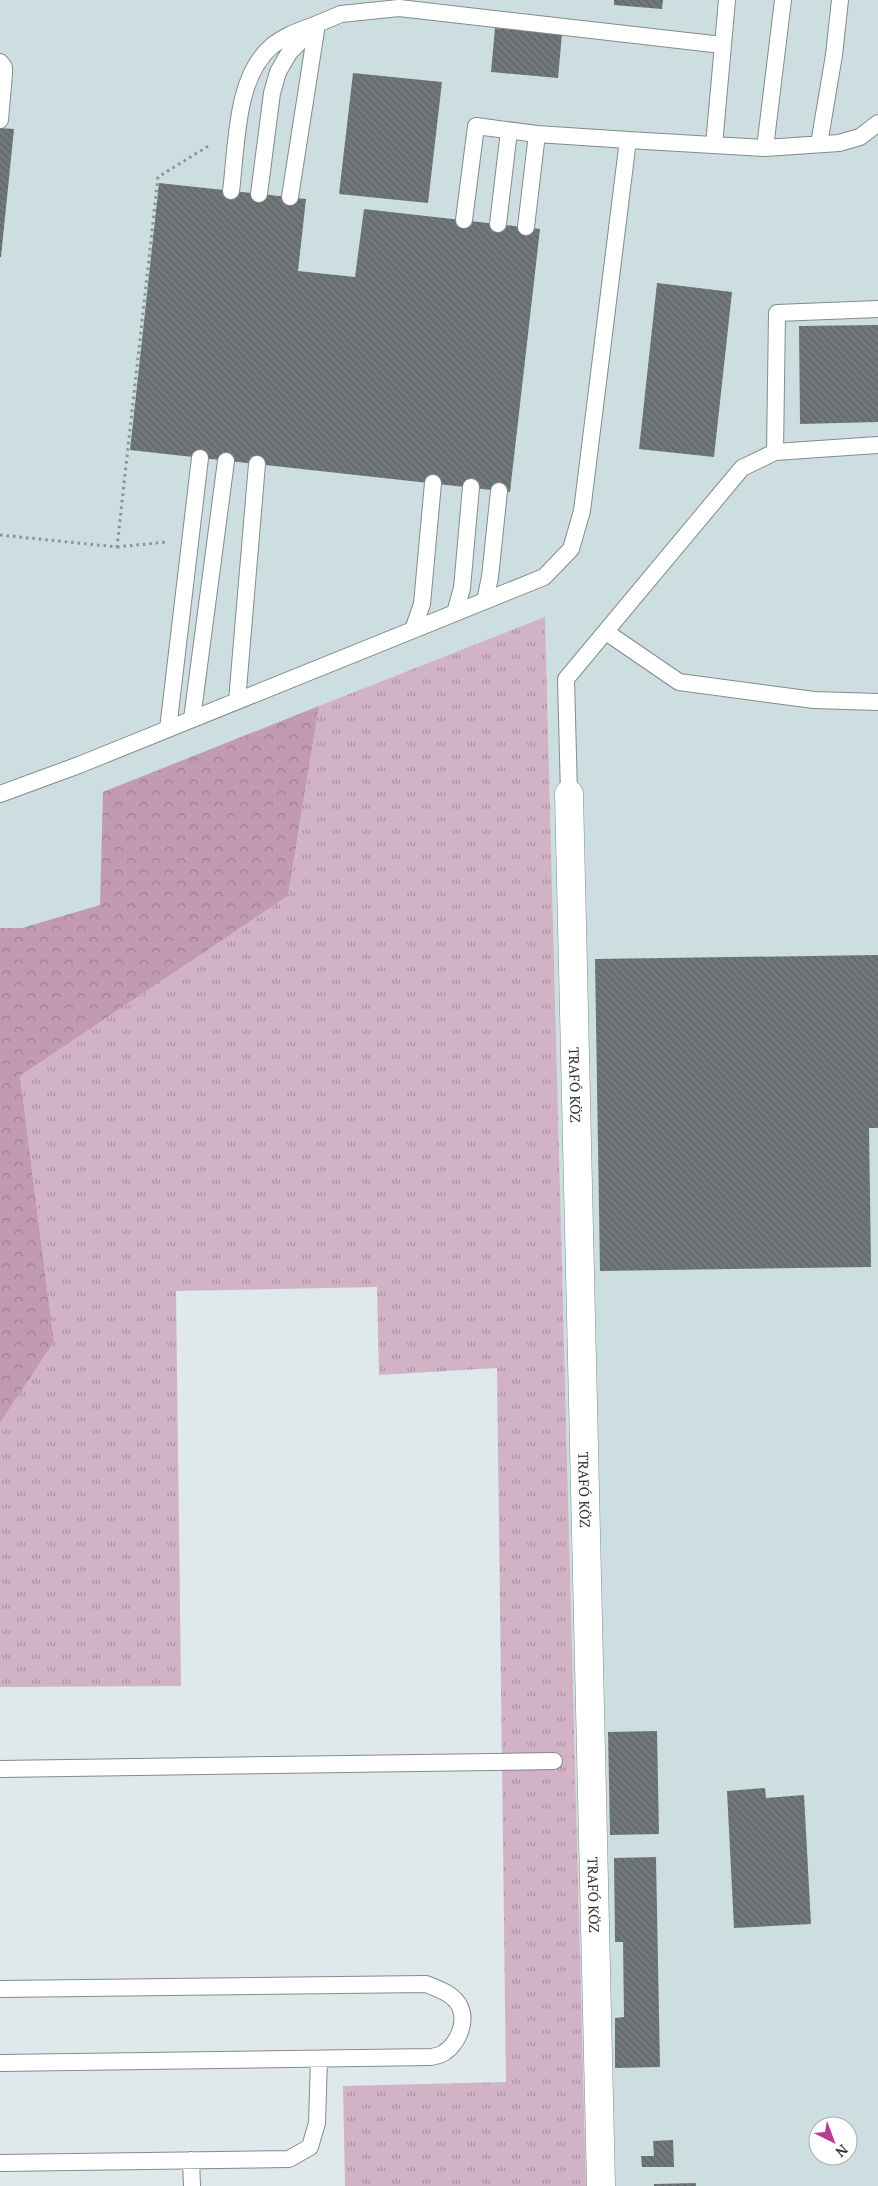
<svg xmlns="http://www.w3.org/2000/svg" width="878" height="2186" font-family="'PT Serif',serif">
	<style>
		.built { fill: #ccdee0; fill-rule: evenodd }
		.grass { fill: url(#grass-tufts) }
		.forest { fill: url(#forest-crowns) }
		.building { fill: url(#building-back-hatch) }
		.lines { fill: none; stroke-linecap: round; stroke-linejoin: round }
		.lane-casing { stroke: #838b8d; stroke-width: 18 }
		.street-casing { stroke: #838b8d; stroke-width: 29 }
		.path { stroke: #8a9192; stroke-width: 3; stroke-dasharray: 2.5 4; stroke-linecap: butt }
		.lane { stroke: #fff; stroke-width: 16 }
		.street { stroke: #fff; stroke-width: 28 }
		.labels { text-anchor: middle; dominant-baseline: central; stroke-width: 5; stroke-linejoin: round; paint-order: stroke }
		.street-label { font-size: 14px; fill: #2f3233; stroke: #fff }
	</style>
	<defs>
		<pattern id="grass-tufts" width="24" height="20" patternUnits="userSpaceOnUse" patternTransform="scale(1.25)"><rect width="24" height="20" fill="#d2b3c5"/><path d="M3 7l-1-3M5 7V3M7 7l1-3M15 17l-1-3M17 17v-4M19 17l1-3" fill="none" stroke="#ab92a1"/></pattern>
		<pattern id="forest-crowns" width="20" height="18" patternUnits="userSpaceOnUse" patternTransform="scale(1.25)"><rect width="20" height="18" fill="#c29ab2"/><path d="M2 6a3 3 0 1 1 6 0M12 15a3 3 0 1 1 6 0" fill="none" stroke="#9e7e91"/></pattern>
		<pattern id="building-back-hatch" width="6" height="6" patternUnits="userSpaceOnUse" patternTransform="scale(1.25)"><rect width="6" height="6" fill="#71787a"/><path d="M-1 5l2 2M0 0l6 6M5-1l2 2" fill="none" stroke="#5d6365"/></pattern>
	</defs>
	<rect width="100%" height="100%" fill="#dfe8ea"/>
	<path class="built" d="M0,0H878V2186H586L545,618L104,792L101,906L22,928H0ZM818,2126H848V2156H818Z"/>
	<path class="grass" d="M545,617L586,2186H345L343,2086L506,2082L497,1368L379,1375L377,1287L176,1291L181,1686L0,1687V1423L54,1342L20,1076L288,896L319,706Z"/>
	<path class="forest" d="M319,706L288,896L20,1076L54,1342L0,1423V928H22L100,905L103,792Z"/>
	<path class="building" d="M614,0H663L662,9L614,5Z
		M495,28L562,34L558,78L491,72Z
		M353,73L442,82L428,203L339,194Z
		M0,128L14,129L1,257H0Z
		M159,183L306,199L298,271L355,277L364,209L540,229L510,492L130,450Z
		M657,283L732,292L714,457L639,449Z
		M878,325V422L800,424L799,326Z
		M878,955V1128H869L871,1267L600,1271L595,959Z
		M657,1731L659,1834L610,1835L608,1732Z
		M765,1788L766,1798L804,1795L811,1924L734,1928L727,1791Z
		M656,1857L660,2067L615,2068V2018L624,2017L623,1942H615L614,1858Z
		M673,2140L674,2167H642L641,2156H654L653,2141Z
		M696,2183V2186H654V2184Z"/>
	<g class="lines">
		<defs>
			<path id="lane" d="M0,62L4,67V74L0,120
				M819,144L834,55L840,0
				M714,145L727,0
				M765,148L783,0
				M231,191C237,145 235,77 272,46C285,35 302,30 317,24L290,197
				M259,194L272,93L278,72L289,53L317,24L341,14L399,8L722,45
				M464,220L476,126L537,134L628,140
				M498,224L509,131
				M526,227L537,134
				M775,452L777,313L878,309
				M485,601L490,577L499,491
				M455,613L462,588L471,487
				M413,630L422,604L433,483
				M606,632L679,682L814,700L878,702
				M237,701L257,464
				M192,719L226,461
				M168,729L200,458
				M0,794L79,765L544,577L571,549L582,511L628,140L765,148L839,143L860,137L878,123
				M569,794L566,679L742,468L775,452L878,445
				M0,1769L554,1761
				M0,1989L426,1984C439,1989 454,1994 460,2007C467,2022 458,2043 445,2052C442,2055 436,2056 431,2057L0,2063
				M191,2160L192,2186
				M0,2163L289,2159L310,2147L317,2123L319,2059"/>
			<g id="street">
				<path id="s1" d="M569,794L601,2186"/>
			</g>
		</defs>
		<use href="#lane" class="lane-casing"/>
		<use href="#street" class="street-casing"/>
		<path class="path" d="M0,535L117,547L158,177L210,145
			M117,547L167,542"/>
		<use href="#lane" class="lane"/>
		<use href="#street" class="street"/>
	</g>
	<g class="labels">
		<g class="street-label">
			<text stroke="none"><textPath href="#s1" startOffset="291">TRAFÓ KÖZ</textPath></text>
			<text stroke="none"><textPath href="#s1" startOffset="696">TRAFÓ KÖZ</textPath></text>
			<text stroke="none"><textPath href="#s1" startOffset="1101">TRAFÓ KÖZ</textPath></text>
		</g>
	</g>
	<g transform="translate(833 2141) rotate(138)"><circle r="24" fill="#ffffff" stroke="#acadad"/>
	<path d="M0-4L9 19L0 12L-9 19Z" fill="#b73d91"/>
	<text y="-8" font-size="14" font-weight="bold" text-anchor="middle" fill="#2f3233">N</text>
	</g>
</svg>
